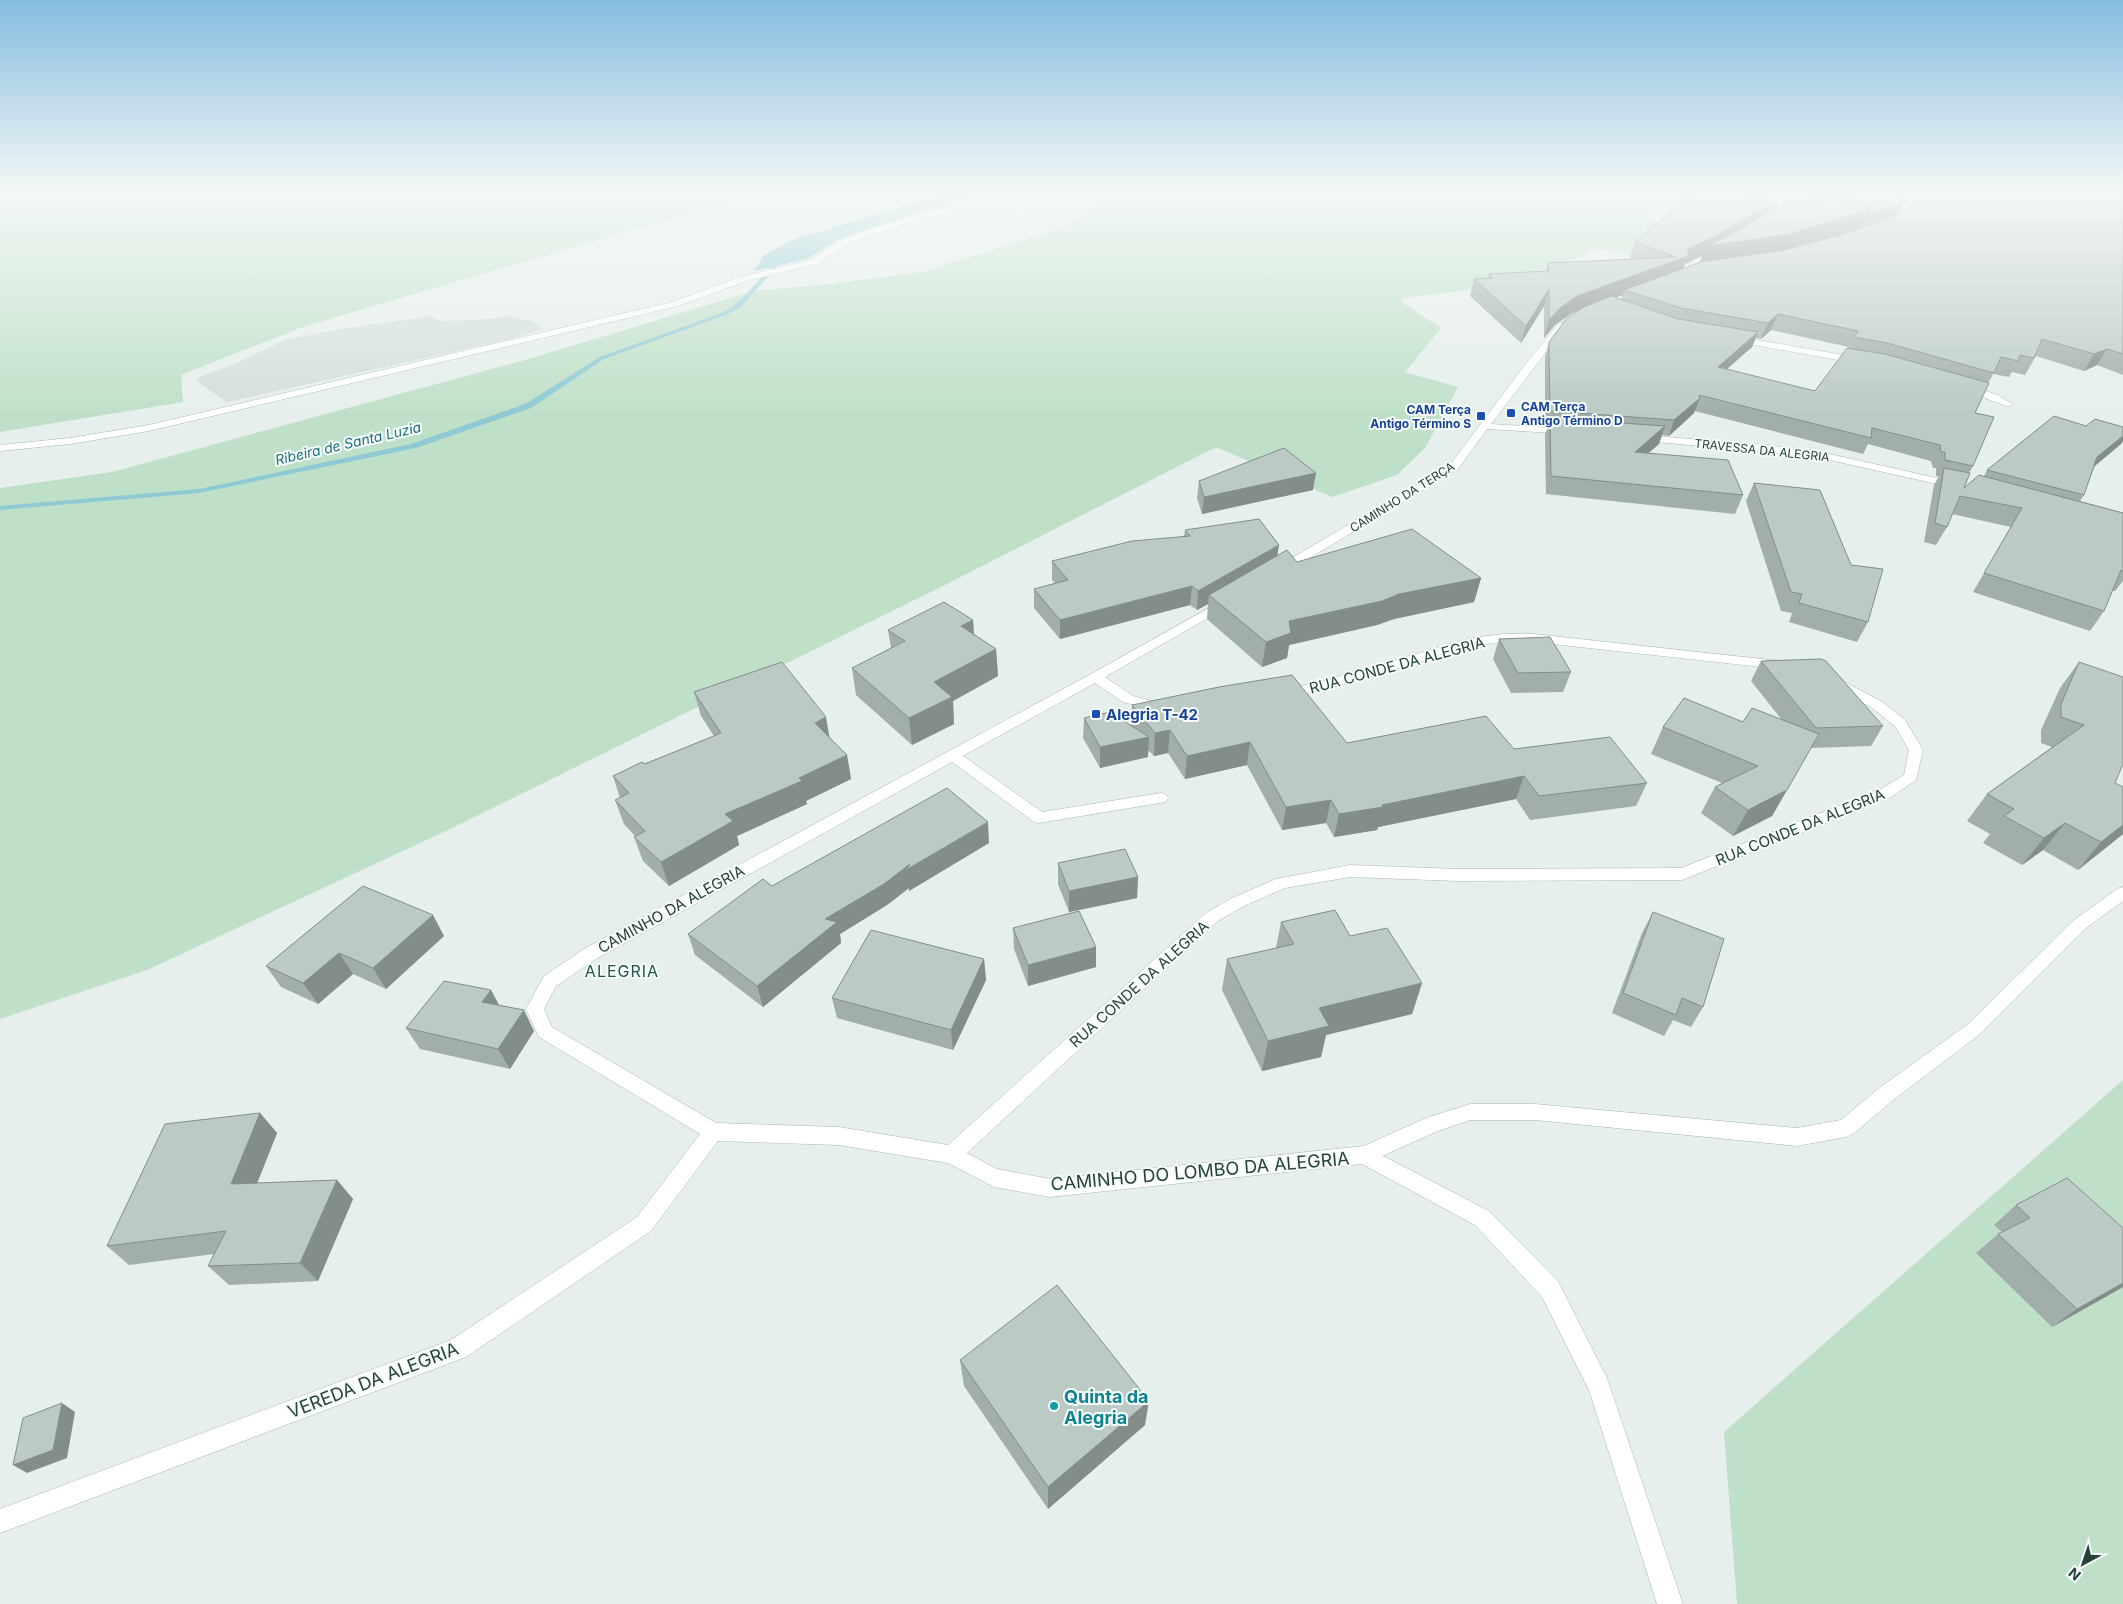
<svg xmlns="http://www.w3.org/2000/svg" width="2123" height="1604" font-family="Inter,sans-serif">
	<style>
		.built { fill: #d4dfda }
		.green { fill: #bfe0c8 }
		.water { fill: #8ec9d4 }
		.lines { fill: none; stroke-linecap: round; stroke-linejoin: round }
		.stream { fill: #8ec9d4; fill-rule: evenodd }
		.service-casing { stroke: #a8b8b2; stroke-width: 1 }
		.minor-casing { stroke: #a8b8b2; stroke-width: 1 }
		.service { fill: #fff; fill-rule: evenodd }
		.minor { fill: #fff; fill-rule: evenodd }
		.wall { fill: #a1aea9; fill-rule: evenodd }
		.shaded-wall { fill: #838d89 }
		.building { fill: #bbcac4; stroke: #838d89 }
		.transit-dot { fill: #1a4fb4; stroke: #f7fbf9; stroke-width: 2 }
		.culture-dot { fill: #0f9aa8; stroke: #f7fbf9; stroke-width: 2 }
		.labels { text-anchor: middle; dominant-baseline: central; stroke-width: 4; stroke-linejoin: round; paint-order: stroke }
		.far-transit-label { font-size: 12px; font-weight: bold; fill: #164399; stroke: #f7fbf9; text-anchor: start }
		.far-street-label { font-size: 12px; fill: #24423a; stroke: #f7fbf9 }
		.far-water-label { font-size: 14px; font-style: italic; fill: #1c6f80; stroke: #f7fbf9 }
		.street-label { font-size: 15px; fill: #24423a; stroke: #f7fbf9 }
		.transit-label { font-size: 15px; font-weight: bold; fill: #164399; stroke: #f7fbf9; text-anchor: start }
		.neighbourhood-label { font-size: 16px; letter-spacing: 1px; fill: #1f5548; stroke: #f7fbf9 }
		.near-street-label { font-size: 18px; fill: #24423a; stroke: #f7fbf9 }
		.near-culture-label { font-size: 18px; font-weight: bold; fill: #0d838f; stroke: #f7fbf9; text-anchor: start }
	</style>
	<rect width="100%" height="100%" fill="#e6efeb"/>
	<path class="built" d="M430,316L442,321L488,319L506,316L532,321L543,329L506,340L227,402L199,383L197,378L241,361L285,340L335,330Z"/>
	<path class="green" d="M25,191H765L305,326L181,375L183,402L0,432V196Z
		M1121,191H1760L1765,197L1762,216L1662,203L1660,208L1642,219L1733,235L1669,263L1596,248L1583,256L1500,286L1401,298L1403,303L1441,328L1405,372L1458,387L1425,448L1397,475L1332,497L1216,447L943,586L450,829L147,970L0,1019V488L112,472L525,360L754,291L831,284L927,271L1069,225Z
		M2123,1080V1604H1737L1724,1432Z"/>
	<path class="water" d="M953,191H988L851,234L839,239L807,259L754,271L764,255L792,240Z"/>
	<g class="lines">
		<path class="stream" d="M784,257L789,258L776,267L741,307L728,314L604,359L531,408L416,448L199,493L0,510V506L199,489L411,444L525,404L600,357L724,312C748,299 761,272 784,257Z"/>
		<defs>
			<path id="service" d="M913,191H923L879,204L876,202Z
				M1008,191H1018L889,229L851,242L817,264L746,281L678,306L149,431L70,444L0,451V445L70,438L149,425L672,302L740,277L811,260L845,238L883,225Z
				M2123,887V901L2086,928L1980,1034L1892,1101L1853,1134L1846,1137L1797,1146L1535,1120H1470L1438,1131L1364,1164L1357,1161L1354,1155L1357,1149L1426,1118L1470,1104H1535L1797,1128L1841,1120L1878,1089L1968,1024L2074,920L2117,889Z"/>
			<path id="minor" d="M1772,191H1778L1785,206L1780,219L1772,223L1768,221L1775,217L1779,206Z
				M1911,191H1917C1913,202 1905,223 1891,222V220L1901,210Z
				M1572,316L1579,318L1562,331L1491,424L1567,429L1571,430V434L1487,429L1458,469L1283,574H1275L1273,571L1275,568L1450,465L1524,366L1556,327Z
				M1735,336L1860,358L1864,361L1860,364L1732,341V337Z
				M1964,384L1998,395L2012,404L2010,406C2006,407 1969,392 1961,389L1959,387Z
				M1640,435L1756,444L1816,451L1955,482L1960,485L1955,488L1816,457L1636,440L1635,438Z
				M1225,599L1231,603L1229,606L1105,677L1133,696L1167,705L1169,708L1167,711L1162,712L1123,702L1095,683L963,756L1042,812L1161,793L1166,794L1168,798L1166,802L1039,823L1034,822L952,762L596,959L556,986L544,1009L552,1027L716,1123L839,1127L948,1145L1206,913L1232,898L1276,879L1350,865L1458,869L1681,868L1881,789L1904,775L1909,750L1895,726L1871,707L1829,685L1827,682L1834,678L1839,679L1881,701L1905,720L1923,750L1916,780L1891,797L1682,880L1458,881L1350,877L1285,888L1244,906L1218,921L967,1153L997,1169L1050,1179L1364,1146L1489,1211L1558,1281L1607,1378L1683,1604H1657L1589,1390L1542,1297L1475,1225L1362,1164L1050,1197L994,1187L948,1163L839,1145L718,1141L651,1231L466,1357L0,1533V1509L451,1340L637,1217L700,1134L539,1037L526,1009L544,976L584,949L1091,674Z
				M1504,634H1534L1781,661L1788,665L1781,669L1534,642H1504L1477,645L1323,690L1286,697L1279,693L1281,690L1316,683L1471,638Z"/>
		</defs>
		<use href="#service" class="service-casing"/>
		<use href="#minor" class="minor-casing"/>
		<use href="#service" class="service"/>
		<use href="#minor" class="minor"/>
	</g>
	<path class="wall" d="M1803,191H1910L1902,207L1896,215L1908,207L1917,197L1919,192L1918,191H2123V375L2097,365L2084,371L2036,356L2025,375L2012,372L2009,377L1993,374L1989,382L1975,413L1973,466L1969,473L1964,488L1984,476L1987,470L2086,426L2123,427V441L2121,444L2094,467L2084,495L2080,501L2123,513V581L2115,591H2112L2104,611L2090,631L1973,592L2011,527L1952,514L1947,527L1936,545L1924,542L1934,485L1939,476H1936V468H1933L1931,461L1868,444L1863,454L1695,411L1694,413L1669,436L1662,435L1659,444L1648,453L1743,495L1735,514L1546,494L1545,435L1548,426H1545V357L1549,342L1577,312L1572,313L1555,325L1544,338V306L1521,343L1470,296L1474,279L1487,278L1489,274L1546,271L1548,263L1632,259L1630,258L1635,242L1777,207L1817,198ZM1702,256L1700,262L1684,268L1685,264ZM1623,295L1621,299L1615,297ZM1771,330L1849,347L1815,391L1727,369L1752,347L1756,338L1761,339Z
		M1199,481L1313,490L1202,514L1197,498Z
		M1754,483L1868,622L1857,642L1789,622L1792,613L1781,611L1746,501Z
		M1185,530L1278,555L1297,562L1481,578L1474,602L1394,619L1377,625L1289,645L1287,658L1262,667L1207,619L1208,604L1197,610L1190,605L1060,639L1034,608V589L1055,583L1052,580V561L1184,536Z
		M973,620L974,634L996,649L998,676L953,701L954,724L912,745L856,695L852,668L891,648L888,630Z
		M1499,639L1571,672L1563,692L1511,693L1493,659Z
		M1761,661L1883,726L1871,746L1811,748L1772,816L1733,836L1701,813L1715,787L1722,783L1651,754L1663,727L1782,720L1751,681Z
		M2079,662L2115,783L2123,834L2078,870L2043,850L2022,865L1983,843L1990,834L1967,821L1987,794L2052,747L2041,743V730L2060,688Z
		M694,692L829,737L847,755L851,779L806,801L807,804L737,836L739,845L669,886L643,861L634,837L635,836L624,824L615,800L620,798L613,776L714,736L701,716Z
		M1132,705L1347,743L1514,749L1647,783L1636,806L1530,820L1516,799L1378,827L1377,830L1334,837L1326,823L1282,830L1247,765L1185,779L1168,753L1154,756L1148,750V757L1100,768L1083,738L1084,718L1131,725Z
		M989,843L909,891V888L887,905L840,934L841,943L763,1007L695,955L688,934Z
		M1058,863L1138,877L1137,898L1069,912L1058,884Z
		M363,886L444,936L386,989L353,974L318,1004L281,987L266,966Z
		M1653,912L1703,1007L1691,1027L1673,1020L1664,1036L1612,1013L1642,933Z
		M1281,922L1350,936L1422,983L1412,1014L1326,1035L1321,1057L1262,1071L1222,990L1227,959L1276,948Z
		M1013,928L1096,967L1028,986L1014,949Z
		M984,959L986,980L953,1050L837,1018L832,998Z
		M491,990L499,1005L534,1031L510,1069L420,1049L406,1028Z
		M260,1113L277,1133L257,1183L337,1180L353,1199L318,1281L229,1285L208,1266L214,1254L129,1265L107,1246Z
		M2016,1205L2123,1287L2052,1327L1976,1253L1998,1234L2002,1232L1994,1225Z
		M960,1360L1145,1425L1048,1509L964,1386Z"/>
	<path class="shaded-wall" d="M1909,193L1902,207L1896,215L1868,227L1874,213Z
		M1779,200L1773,216L1873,208L1864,229L1778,257L1698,268L1702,256L1685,264L1682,273L1624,290L1623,295L1572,313L1555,325L1544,338L1549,320L1560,308L1577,296L1685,257L1688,249Z
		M1549,289L1544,306L1521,343L1526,326Z
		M1778,314L1771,330L1761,339L1768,323Z
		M1758,332L1752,347L1712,382L1718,367Z
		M2107,349L2097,365L2084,371L2094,354Z
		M1700,398L1694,413L1669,436L1674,420Z
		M1665,426L1659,444L1629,470L1635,452Z
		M2123,436V441L2121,444L2087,472L2097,457Z
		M1316,473L1313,490L1202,514L1204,497Z
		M1279,545L1276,564L1209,595L1208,604L1197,610L1198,591Z
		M1481,578L1474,602L1394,619L1377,625L1289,645L1287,658L1262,667L1266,642L1289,621L1399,594Z
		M1192,586L1190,605L1060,639V620Z
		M973,620L974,646L961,626Z
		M996,649L998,676L953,701L954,724L912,745L909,718L934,682Z
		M826,717L830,741L815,723Z
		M1170,730L1168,753L1154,756L1155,733Z
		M1149,737L1148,757L1100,768V747Z
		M1250,742L1247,765L1185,779L1187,756Z
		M847,755L851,779L806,801L807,804L737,836L739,845L669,886L661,862L725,814Z
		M1524,776L1516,799L1378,827L1377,830L1334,837L1339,814Z
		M1787,790L1772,816L1733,836L1748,810Z
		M1331,800L1326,823L1282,830L1286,807Z
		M988,822L989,843L909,891V888L887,905L840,934L841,943L763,1007L757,986L825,919L910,864Z
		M2065,823L2043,850L2022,865L2044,838Z
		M2123,825V834L2078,870L2101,842Z
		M1138,877L1137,898L1069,912V891Z
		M433,915L444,936L386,989L373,968Z
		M1096,947V967L1028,986V965Z
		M339,953L353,974L318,1004L303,983Z
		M984,959L986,980L953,1050L951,1030Z
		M1422,983L1412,1014L1326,1035L1321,1057L1262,1071L1268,1041L1319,1008Z
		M491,990L502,1011L482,1002Z
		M524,1010L534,1031L510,1069L498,1049Z
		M260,1113L277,1133L249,1204L231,1184Z
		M337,1180L353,1199L318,1281L300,1263Z
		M2123,1283V1287L2052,1327L2077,1309Z
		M1149,1401L1145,1425L1048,1509V1487Z
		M62,1403L75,1412L67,1458L27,1473L13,1465Z"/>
	<path class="building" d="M1695,191H1734L1780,198L1779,200L1717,235L1688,249V256L1577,296L1560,308L1549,320V289L1526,326L1474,279L1493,278L1489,274L1549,271L1548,263L1676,257L1635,242Z
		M1833,191H1910L1902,202L1874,213L1871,211L1873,208L1861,206Z
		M1920,191H2123V354L2107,349L2094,354L2042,339L2034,358L2020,355L2018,361L2001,357L1994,373L1887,343L1854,337L1858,331L1778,314L1768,323L1681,308L1624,290L1701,262L1785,250L1844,234L1895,216L1908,207L1918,196Z
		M1792,194L1873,208L1786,235L1706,246L1727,237L1789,200Z
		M1611,296L1678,319L1758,332L1718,367L1815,391L1847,348L1885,354L1989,383L1975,413L1994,417L1973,466L1945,460V452H1941L1940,445L1872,428L1871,438L1699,395L1700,398L1674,420L1550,411L1549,342L1567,318L1584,307Z
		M2054,416L2086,426L2095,419L2123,427V436L2097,457L2084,495L1987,470Z
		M1550,418L1665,426L1635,452L1728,460L1743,495L1551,476Z
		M1284,448L1316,473L1204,497L1199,481Z
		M1944,468L1970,473L1964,488L1979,475L2123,513V571L2121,570L2104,611L1984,573L2022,508L1960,496L1947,527L1935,523Z
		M1754,483L1820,490L1851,565L1883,569L1868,622L1799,603L1802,594L1791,592Z
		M1259,519L1279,545L1198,591L1192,586L1060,620L1034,589L1068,580L1052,561L1132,541L1190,536L1185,530Z
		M1412,529L1481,578L1399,594L1382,601L1289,621L1291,633L1266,642L1209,595L1287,550L1297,562Z
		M944,602L973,620L961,626L996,649L934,682L952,697L909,718L852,668L905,641L888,630Z
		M1550,637L1571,672L1518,673L1499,639Z
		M1821,659L1826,661L1883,726L1816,728L1761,661Z
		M782,662L826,717L815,723L847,755L799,778L802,781L725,814L733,821L661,862L634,837L645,831L615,800L629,793L613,776L642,762L645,764L721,733L694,692Z
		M2079,662L2123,677V764L2115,783L2123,787V825L2101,842L2065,823L2044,838L2004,816L2014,809L1987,794L2084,725L2061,717V704Z
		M1292,675L1347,743L1486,716L1514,749L1610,737L1647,783L1539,796L1524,776L1382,805L1383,807L1339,814L1331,800L1286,807L1250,742L1187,756L1170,730L1155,733L1132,705L1219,687Z
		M1684,698L1743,722L1752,708L1819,734L1787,790L1748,810L1715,787L1758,766L1663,727Z
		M1110,712L1149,737L1100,747L1084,718Z
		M947,788L988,822L906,870L910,864L884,884L825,919L837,922L757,986L688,934L763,879L772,886Z
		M1125,849L1138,877L1069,891L1058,863Z
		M363,886L433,915L373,968L339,953L303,983L266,966Z
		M1335,910L1350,936L1387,928L1422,983L1319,1008L1329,1026L1268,1041L1227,959L1294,944L1281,922Z
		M1079,911L1096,947L1028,965L1013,928Z
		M1653,912L1724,939L1703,1007L1682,998L1676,1015L1623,993Z
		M871,930L984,959L951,1030L832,998Z
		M444,981L491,990L482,1002L524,1010L498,1049L406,1028Z
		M260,1113L231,1184L337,1180L300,1263L208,1266L226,1231L107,1246L165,1124Z
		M2067,1178L2123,1228V1283L2077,1309L1998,1234L2030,1218L2016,1205Z
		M1057,1285L1149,1401L1048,1487L960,1360Z
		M62,1403L53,1450L13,1465L23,1418Z"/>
	<linearGradient id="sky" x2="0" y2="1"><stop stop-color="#84bce0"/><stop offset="0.46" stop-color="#f4f8f6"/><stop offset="1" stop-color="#f4f8f6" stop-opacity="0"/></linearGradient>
	<rect width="2123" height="415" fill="url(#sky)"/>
	<g class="transit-dot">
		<rect x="1506" y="408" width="10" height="10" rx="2.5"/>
		<rect x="1476" y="411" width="10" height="10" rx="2.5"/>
		<rect x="1091" y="709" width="10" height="10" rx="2.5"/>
	</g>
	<circle class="culture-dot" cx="1054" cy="1406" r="5"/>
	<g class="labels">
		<g class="far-transit-label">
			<text x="1521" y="406">CAM Terça<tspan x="1521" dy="14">Antigo Término D</tspan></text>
			<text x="1471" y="409" text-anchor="end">CAM Terça<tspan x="1471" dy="14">Antigo Término S</tspan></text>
		</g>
		<g class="far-street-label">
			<text transform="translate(1762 450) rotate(6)">TRAVESSA DA ALEGRIA</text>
			<text transform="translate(1402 497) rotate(-32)">CAMINHO DA TERÇA</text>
		</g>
		<g class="far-water-label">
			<text transform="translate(348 443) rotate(-13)">Ribeira de Santa Luzia</text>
		</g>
		<g class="street-label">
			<text transform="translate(1397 665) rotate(-15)">RUA CONDE DA ALEGRIA</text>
			<text transform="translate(1800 827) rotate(-22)">RUA CONDE DA ALEGRIA</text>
			<text transform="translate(671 909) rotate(-29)">CAMINHO DA ALEGRIA</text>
			<text transform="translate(1139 984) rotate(-42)">RUA CONDE DA ALEGRIA</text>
		</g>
		<g class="transit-label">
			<text x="1106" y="714">Alegria T-42</text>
		</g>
		<g class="neighbourhood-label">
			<text x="622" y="971">ALEGRIA</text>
		</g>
		<g class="near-street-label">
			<text transform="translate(1200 1171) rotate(-5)">CAMINHO DO LOMBO DA ALEGRIA</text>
			<text transform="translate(373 1380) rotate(-21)">VEREDA DA ALEGRIA</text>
		</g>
		<g class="near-culture-label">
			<text x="1064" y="1396">Quinta da<tspan x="1064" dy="21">Alegria</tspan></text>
		</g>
	</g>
	<g transform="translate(2083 1564) rotate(220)" stroke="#f7fbf9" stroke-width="4" paint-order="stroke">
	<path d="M0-4L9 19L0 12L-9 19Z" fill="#24423a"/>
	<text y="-8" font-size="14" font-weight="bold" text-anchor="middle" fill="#24423a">N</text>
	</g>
</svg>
